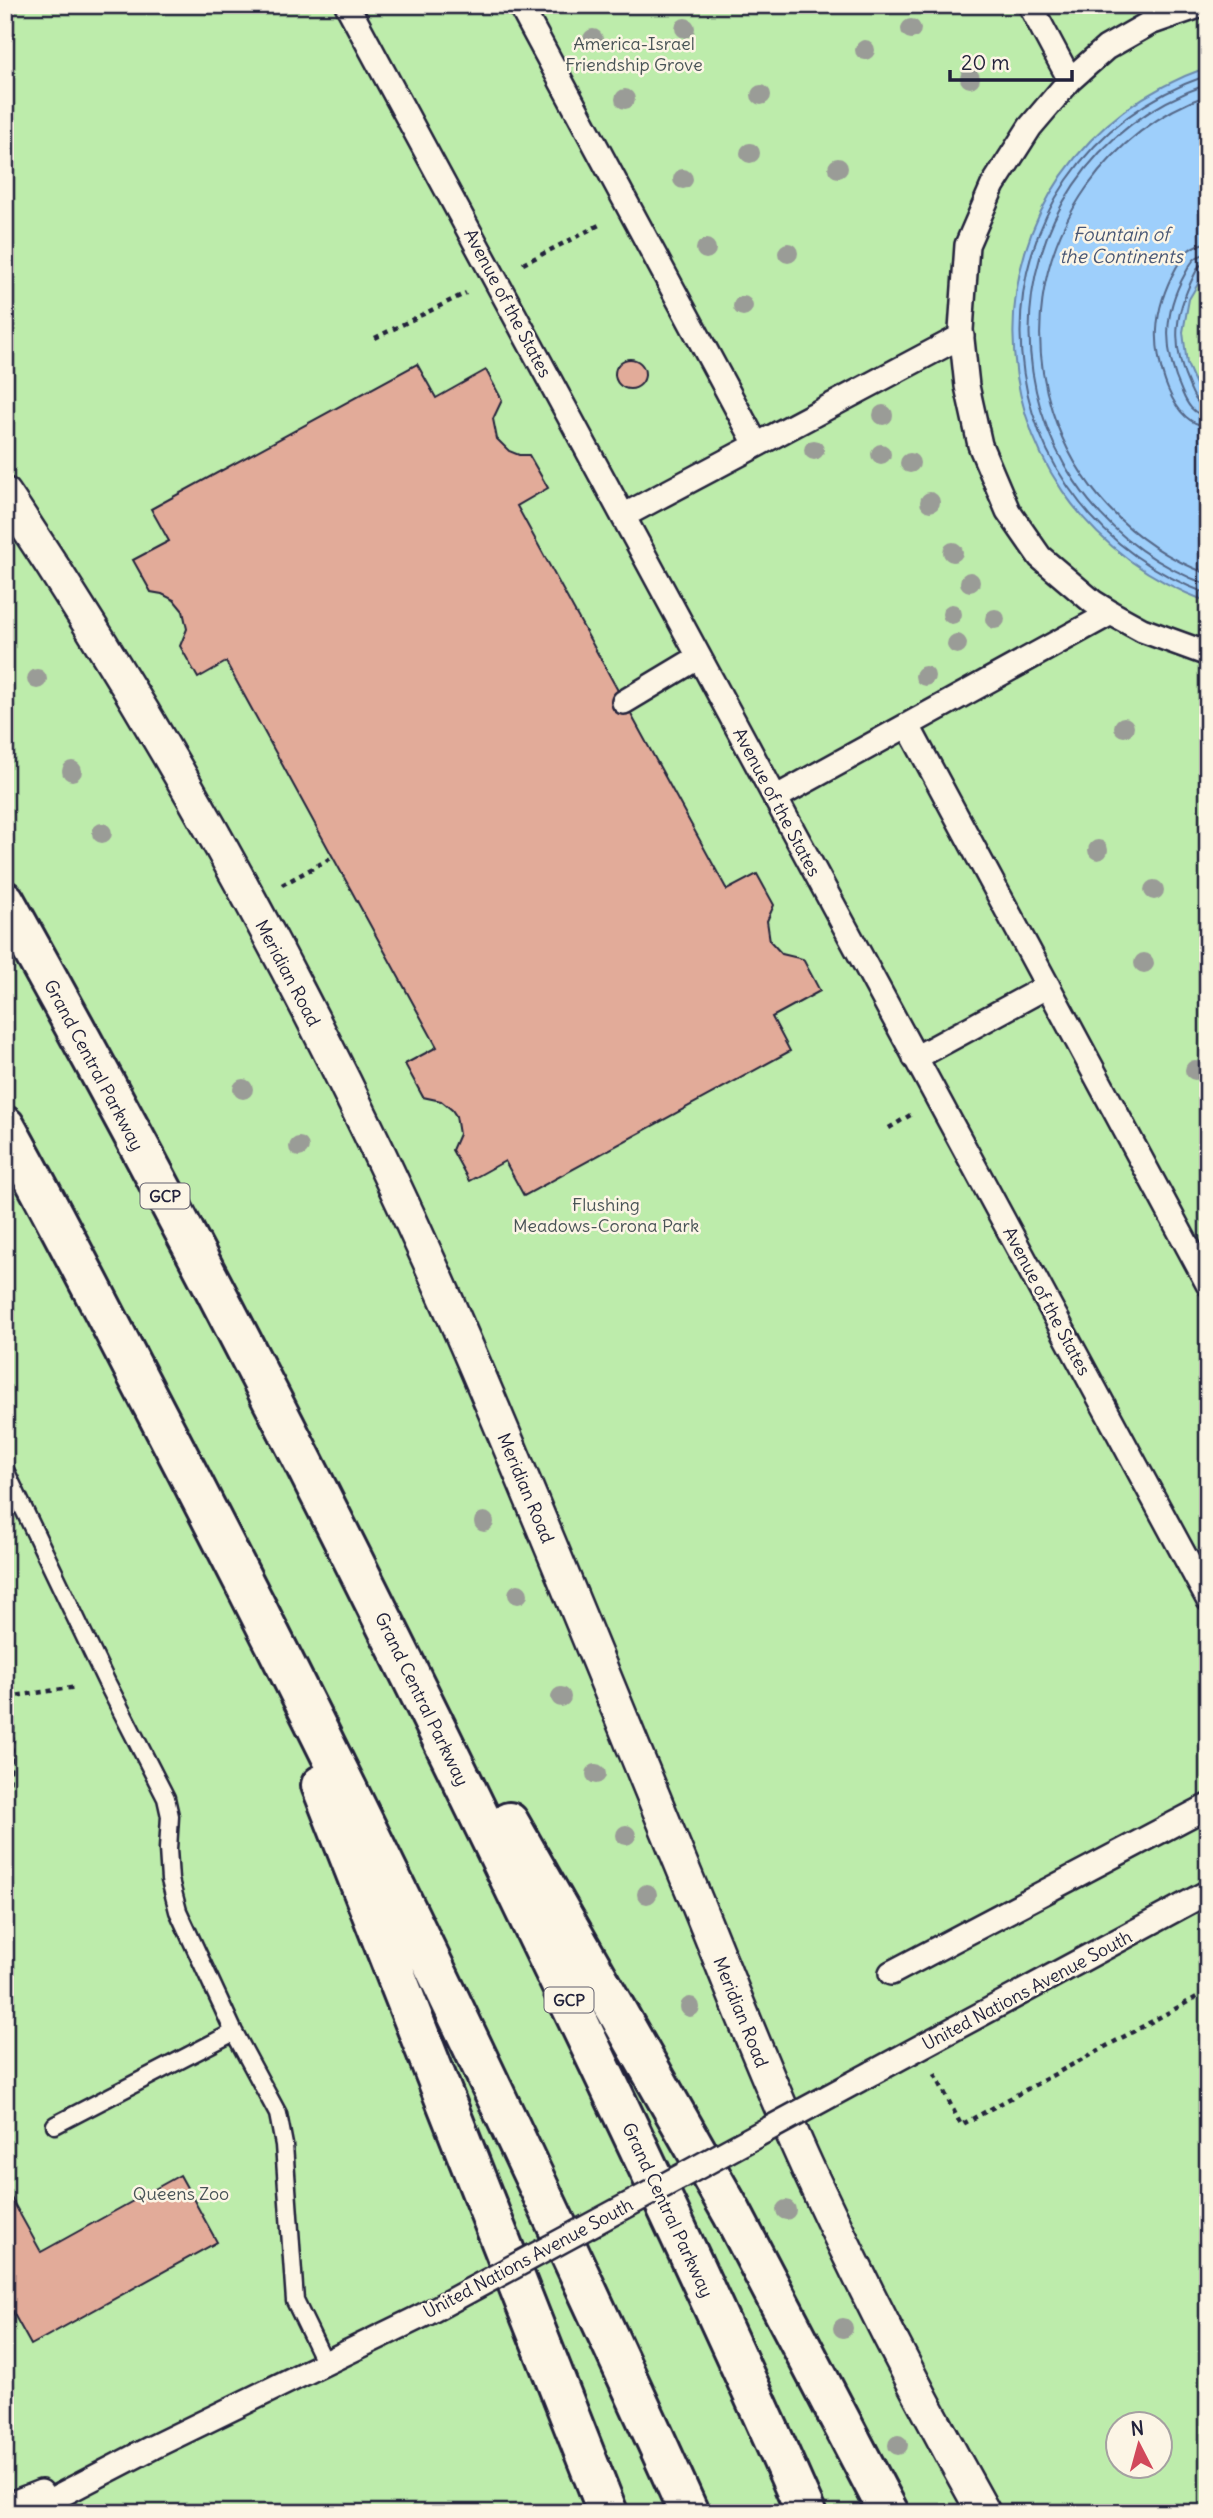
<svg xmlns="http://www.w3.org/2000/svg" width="1213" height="2518" font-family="Delius,sans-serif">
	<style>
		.green { fill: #bdecab; stroke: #708773; stroke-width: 2; fill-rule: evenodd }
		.water { fill: #9ecffb; stroke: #6c8aae; stroke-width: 2 }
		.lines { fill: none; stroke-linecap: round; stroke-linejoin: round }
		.shore { stroke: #546788; stroke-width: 2 }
		.building { fill: #e2ab99; stroke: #22223b; stroke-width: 2 }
		.service-casing { stroke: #22223b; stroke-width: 21 }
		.pedestrian-casing { stroke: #22223b; stroke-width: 28 }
		.minor-casing { stroke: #22223b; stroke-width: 37 }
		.motorway-casing { stroke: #22223b; stroke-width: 44 }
		.path { stroke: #22223b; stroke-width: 4.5; stroke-dasharray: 5 5; stroke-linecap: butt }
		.service { stroke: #fcf5e5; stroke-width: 16 }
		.pedestrian { stroke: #fcf5e5; stroke-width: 23 }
		.minor { stroke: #fcf5e5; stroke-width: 32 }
		.motorway { stroke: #fcf5e5; stroke-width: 38 }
		.pedestrian-bridge-casing { stroke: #22223b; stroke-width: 28; stroke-linecap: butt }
		.pedestrian-bridge { stroke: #fcf5e5; stroke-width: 23 }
		.tree { fill: #9a9c97 }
		.labels { text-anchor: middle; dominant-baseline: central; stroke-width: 5; stroke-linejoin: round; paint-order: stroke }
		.shield { fill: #fcf5e5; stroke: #63616e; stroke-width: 2 }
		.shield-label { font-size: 16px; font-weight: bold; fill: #22223b }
		.park-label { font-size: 18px; fill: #495457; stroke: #fcf5e5 }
		.street-label { font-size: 18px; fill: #22223b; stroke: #fcf5e5 }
		.water-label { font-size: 19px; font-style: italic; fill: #475675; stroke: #fcf5e5 }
	</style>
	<rect width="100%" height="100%" fill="#fcf5e5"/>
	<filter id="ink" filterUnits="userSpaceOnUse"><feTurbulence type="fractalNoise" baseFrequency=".0143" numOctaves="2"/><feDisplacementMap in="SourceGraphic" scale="14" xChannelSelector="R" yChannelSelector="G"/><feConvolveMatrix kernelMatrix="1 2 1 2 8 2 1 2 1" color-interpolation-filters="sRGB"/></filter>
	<g filter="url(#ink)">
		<path class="green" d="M5,5H1208V2513H5ZM1118,2424H1160V2466H1118Z"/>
		<path class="water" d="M1208,67V267L1189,299L1183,332L1187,364L1200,394L1208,403V602C950,506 947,159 1208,67Z"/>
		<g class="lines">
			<path class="shore" d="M1208,75C956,163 960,502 1208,594
				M1208,84C968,168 972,497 1208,585
				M1208,95C1159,112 1117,145 1087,187C990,325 1050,515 1208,574
				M1208,243C1190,244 1184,254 1176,268C1165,288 1158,307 1157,330C1155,360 1171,425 1208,426
				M1208,254C1194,255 1191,263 1185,274C1163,313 1163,351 1182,392C1187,404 1193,415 1208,416
				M1208,263L1199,266C1175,310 1169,342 1190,388C1194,397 1197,406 1208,407"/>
		</g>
		<path class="building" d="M615 374a15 15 0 1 1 30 0a15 15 0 1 1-30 0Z
			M417,364L436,398L486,370L502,400L493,419L497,439L509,451L519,455H529L548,488L517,506L727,890L757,874L774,905L767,921L770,941L782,954L803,959L820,991L772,1017L790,1051L524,1196L505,1161L469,1181L452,1150L459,1134L456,1116L452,1110L441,1101L423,1097L405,1064L437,1047L226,662L198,678L180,646L187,629L183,611L174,600L162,594L151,592L133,560L169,541L151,509Z
			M180,2175L217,2242L31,2345L5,2298V2187L41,2252Z"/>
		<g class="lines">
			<defs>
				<path id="service" d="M5,1470L107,1683L166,1798L170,1816L168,1849L170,1880L178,1911L234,2032L278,2114L284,2145L295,2301L325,2363
					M55,2125L234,2032"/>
				<path id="pedestrian" d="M347,5L1208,1599
					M520,5L756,444
					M1030,5L1070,80
					M1202,5L1150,23L1106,48L1070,80L1030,127L993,185L967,245L961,330L967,386L980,445L1008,511L1040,557L1093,602L1111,613L1142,630L1208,654
					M623,516L962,336
					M624,702L699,657
					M908,726L1208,1284
					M775,798L1111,613
					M915,1058L1048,986
					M891,1973L1208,1806
					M872,2073L1208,1892
					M5,2506L41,2492
					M26,2513L153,2447L428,2313"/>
				<path id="minor" d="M5,494C185,763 339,1050 467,1347C546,1530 620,1716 696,1900C733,1991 768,2082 809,2171C863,2287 921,2401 984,2513"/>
				<path id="motorway" d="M5,901C194,1238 368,1583 535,1931C628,2124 720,2317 806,2513
					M5,1126C58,1221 107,1318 157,1414C346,1775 521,2142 689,2513
					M321,1785L608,2513
					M509,1822L732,2213L889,2513"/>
			</defs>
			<use href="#service" class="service-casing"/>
			<use href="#pedestrian" class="pedestrian-casing"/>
			<use href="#minor" class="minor-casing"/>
			<use href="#motorway" class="motorway-casing"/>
			<path class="path" d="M523,264L603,223
				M375,338L466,293
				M282,885L333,857
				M889,1128L912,1114
				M5,1678L13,1728L5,1852
				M8,1697L77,1687
				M935,2074L961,2125L1208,1991"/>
			<use href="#service" class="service"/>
			<use href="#pedestrian" class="pedestrian"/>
			<use href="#minor" class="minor"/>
			<use href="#motorway" class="motorway"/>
			<defs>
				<path id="pedestrian-bridge" d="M428,2313L872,2073"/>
			</defs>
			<use href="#pedestrian-bridge" class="pedestrian-bridge-casing"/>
			<use href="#pedestrian-bridge" class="pedestrian-bridge"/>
		</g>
		<g class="tree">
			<circle cx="685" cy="28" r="10"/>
			<circle cx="911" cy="29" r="10"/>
			<circle cx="593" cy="39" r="10"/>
			<circle cx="865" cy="50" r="10"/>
			<circle cx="970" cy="78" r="10"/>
			<circle cx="761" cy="95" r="10"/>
			<circle cx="625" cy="99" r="10"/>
			<circle cx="750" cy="153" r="10"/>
			<circle cx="838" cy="168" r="10"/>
			<circle cx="683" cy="179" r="10"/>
			<circle cx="706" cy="249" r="10"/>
			<circle cx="788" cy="253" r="10"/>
			<circle cx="743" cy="306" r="10"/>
			<circle cx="883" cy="415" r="10"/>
			<circle cx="814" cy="450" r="10"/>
			<circle cx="881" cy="454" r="10"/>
			<circle cx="910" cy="463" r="10"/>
			<circle cx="930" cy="502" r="10"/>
			<circle cx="953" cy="552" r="10"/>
			<circle cx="970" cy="582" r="10"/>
			<circle cx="952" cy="614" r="10"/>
			<circle cx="995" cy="619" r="10"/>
			<circle cx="957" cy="644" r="10"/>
			<circle cx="925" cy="676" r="10"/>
			<circle cx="37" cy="679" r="10"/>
			<circle cx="1124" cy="727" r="10"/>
			<circle cx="72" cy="771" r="10"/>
			<circle cx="102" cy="833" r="10"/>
			<circle cx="1098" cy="850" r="10"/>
			<circle cx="1154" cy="890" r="10"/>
			<circle cx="1144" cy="963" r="10"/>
			<circle cx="1195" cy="1070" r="10"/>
			<circle cx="243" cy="1089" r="10"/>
			<circle cx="299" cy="1147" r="10"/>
			<circle cx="484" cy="1522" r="10"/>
			<circle cx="518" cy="1594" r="10"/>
			<circle cx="561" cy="1697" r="10"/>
			<circle cx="596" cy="1774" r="10"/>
			<circle cx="626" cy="1835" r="10"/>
			<circle cx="647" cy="1894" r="10"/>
			<circle cx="690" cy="2007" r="10"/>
			<circle cx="786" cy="2210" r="10"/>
			<circle cx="843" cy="2328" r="10"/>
			<circle cx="898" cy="2445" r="10"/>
		</g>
	</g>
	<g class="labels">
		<g class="shield">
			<rect x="140.5" y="1183.5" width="49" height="25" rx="5"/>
			<rect x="544.5" y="1987.5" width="49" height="25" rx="5"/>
		</g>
		<g class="shield-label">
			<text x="165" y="1196">GCP</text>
			<text x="569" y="2000">GCP</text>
		</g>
		<g class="park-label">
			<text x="634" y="43">America-Israel<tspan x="634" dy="21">Friendship Grove</tspan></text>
			<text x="606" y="1204">Flushing<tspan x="606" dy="21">Meadows-Corona Park</tspan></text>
			<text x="181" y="2193">Queens Zoo</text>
		</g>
		<g class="street-label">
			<text transform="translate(508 303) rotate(62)">Avenue of the States</text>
			<text transform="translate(777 802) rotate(62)">Avenue of the States</text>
			<text transform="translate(288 973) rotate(62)">Meridian Road</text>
			<text transform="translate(94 1065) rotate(62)">Grand Central Parkway</text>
			<text transform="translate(1047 1301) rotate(62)">Avenue of the States</text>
			<text transform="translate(526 1488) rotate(67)">Meridian Road</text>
			<text transform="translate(422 1699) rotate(64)">Grand Central Parkway</text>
			<text transform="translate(1027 1990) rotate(-28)">United Nations Avenue South</text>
			<text transform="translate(741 2012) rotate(68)">Meridian Road</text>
			<text transform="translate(668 2210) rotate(65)">Grand Central Parkway</text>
			<text transform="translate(528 2258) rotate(-28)">United Nations Avenue South</text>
		</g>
		<g class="water-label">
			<text x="1121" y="234">Fountain of<tspan x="1121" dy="22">the Continents</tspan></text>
		</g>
	</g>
	<rect width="1213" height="2518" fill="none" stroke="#fcf5e5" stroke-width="28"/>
	<rect x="14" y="14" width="1185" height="2490" fill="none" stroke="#22223b" stroke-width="2.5" filter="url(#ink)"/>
	<g transform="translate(1139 2445) rotate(354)"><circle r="33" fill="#fcf5e5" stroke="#a5a1a1" stroke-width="2"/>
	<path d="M0-5L12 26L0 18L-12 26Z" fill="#d1495b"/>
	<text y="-10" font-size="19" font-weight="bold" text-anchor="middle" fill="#22223b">N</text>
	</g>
	<path d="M950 70v10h122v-10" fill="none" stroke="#22223b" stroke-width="3.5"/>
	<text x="961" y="70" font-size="21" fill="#22223b" stroke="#fcf5e5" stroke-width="5" paint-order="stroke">20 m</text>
</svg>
